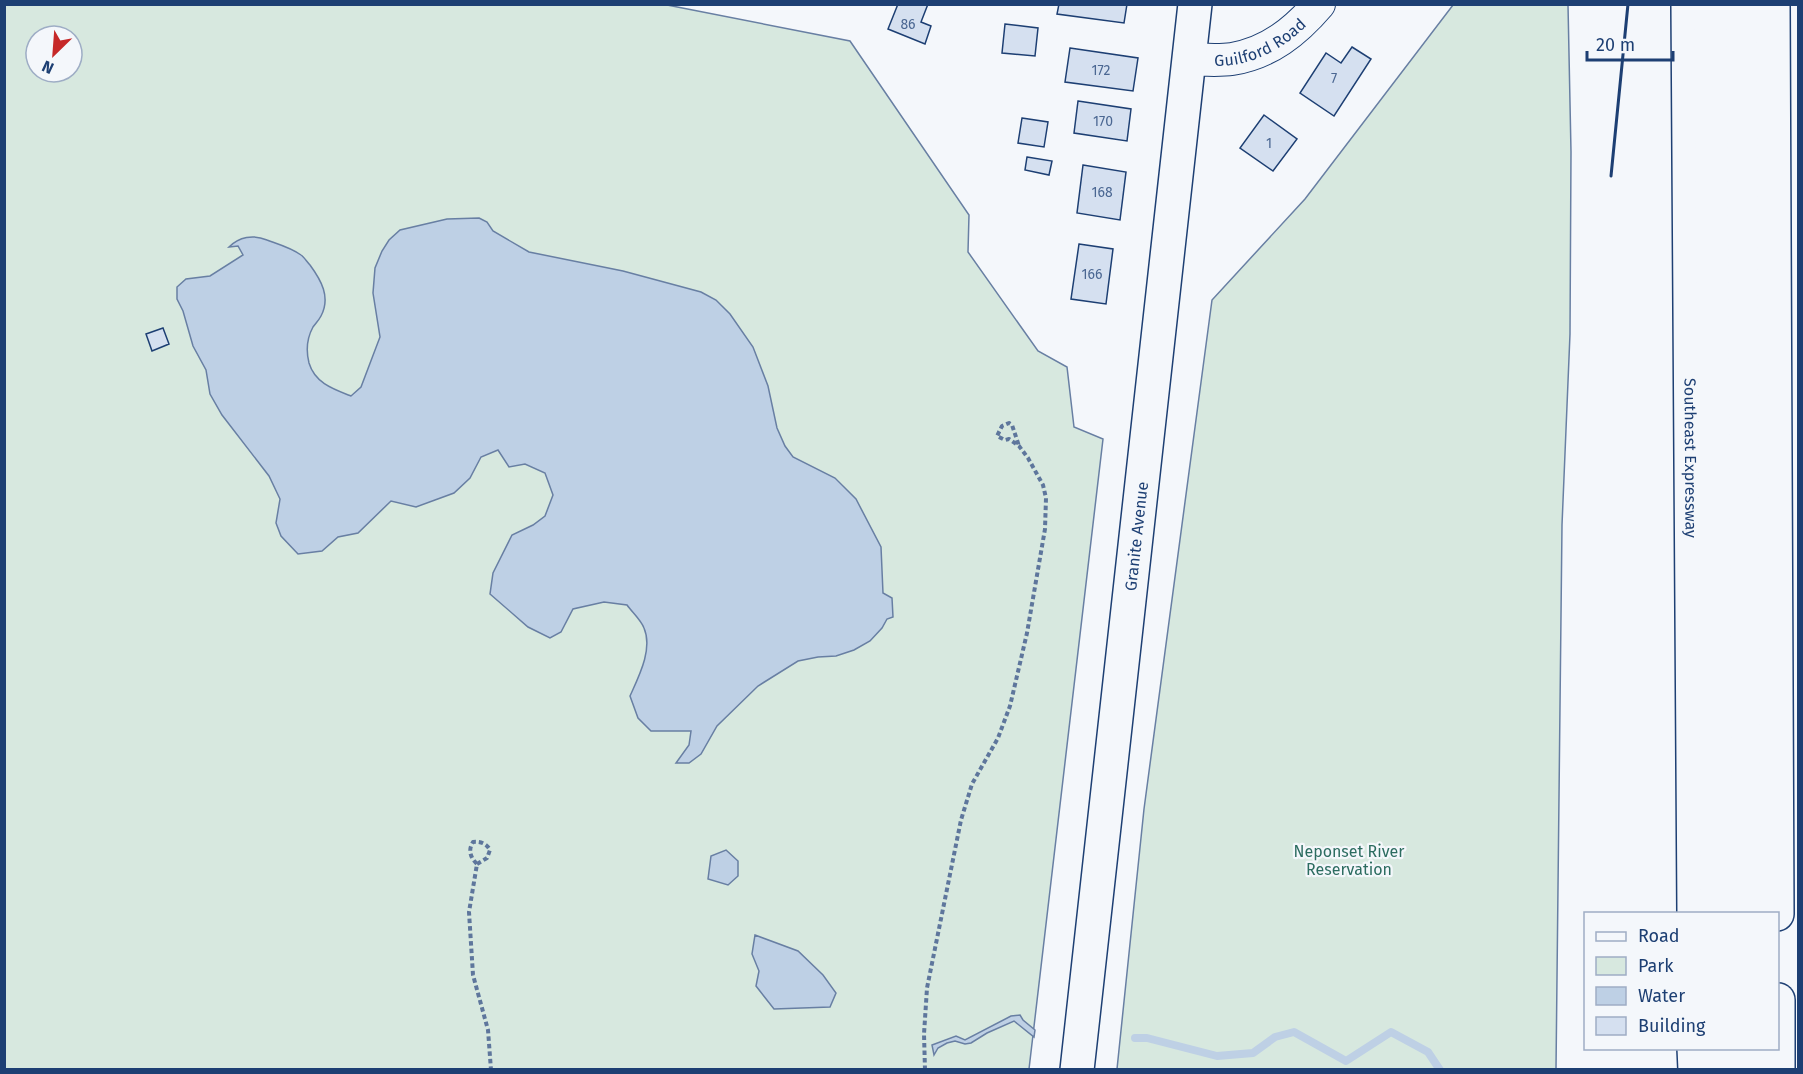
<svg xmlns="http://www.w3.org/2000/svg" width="1803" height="1074" font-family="'Fira Sans',sans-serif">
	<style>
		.green { fill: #d7e8df; stroke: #687fa3; stroke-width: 1.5; fill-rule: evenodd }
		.water { fill: #bed0e5; stroke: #687fa3; stroke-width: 1.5 }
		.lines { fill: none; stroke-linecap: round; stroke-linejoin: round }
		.stream { stroke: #bed0e5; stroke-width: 8 }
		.building { fill: #d5e0f0; stroke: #1d3f73; stroke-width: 1.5 }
		.minor-casing { stroke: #1d3f73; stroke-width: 34 }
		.major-casing { stroke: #1d3f73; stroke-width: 36 }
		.highway-casing { stroke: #1d3f73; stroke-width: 36 }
		.path { stroke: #5e769c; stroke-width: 4; stroke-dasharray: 4.5 3; stroke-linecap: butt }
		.minor { stroke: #f4f7fb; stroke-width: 32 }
		.major { stroke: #f4f7fb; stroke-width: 33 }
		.highway { stroke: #f4f7fb; stroke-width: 33 }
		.wall { stroke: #1d3f73; stroke-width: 3 }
		.labels { text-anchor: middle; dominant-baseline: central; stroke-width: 4.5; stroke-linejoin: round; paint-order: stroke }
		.number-label { font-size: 14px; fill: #4b6792 }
		.street-label { font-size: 16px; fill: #1d3f73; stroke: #f4f7fb }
		.park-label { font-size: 16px; fill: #2c6c60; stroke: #f4f7fb }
	</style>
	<rect width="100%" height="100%" fill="#f4f7fb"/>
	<path class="green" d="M662,4L850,41L969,215L968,252L1038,351L1067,367L1074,427L1103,439L1029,1069L5,1070V5ZM36,36H72V72H36Z
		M1453,5H1568L1571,152L1570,334L1562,525L1556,1069H1117L1144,809L1212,300L1305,199Z"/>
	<path class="water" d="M479,218L487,222L493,231L529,252L623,271L701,292L716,300L730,314L753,347L768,386L777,428L785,446L793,457L835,478L856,499L881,547L883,593L892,598L893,617L887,619L882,628L870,641L854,650L836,656L818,657L798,661L758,686L717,726L701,754L689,763H676L689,745L691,731H651L638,718L630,696C639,676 653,649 644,628C641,620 632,612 627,605L604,602L573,609L561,632L550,638L528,627L490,594L493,573L512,535L533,525L545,516L553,495L545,473L525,464L509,467L498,450L481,457L470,478L454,493L416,507L391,501L358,533L338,537L322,551L298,554L281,536L276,523L280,499L269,476L222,415L210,394L206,370L193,346L183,311L177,299V287L186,279L210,276L243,255L238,246L229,247C239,237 253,234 267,240C278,244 292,248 301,255C304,257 307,262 310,265C321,280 331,297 321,316C319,320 316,323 313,327C307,338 306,351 309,363C315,383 333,389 351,396L361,387L380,337L373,293L375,268L382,251L389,240L400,230L447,219Z
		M726,850L738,861V876L728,885L708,879L711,856Z
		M755,935L798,951L823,975L836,993L830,1007L774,1009L756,986L759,971L752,954Z
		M1020,1015L1023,1020L1035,1030L1034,1037L1014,1021L987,1033L971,1043L965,1044L955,1041L947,1043L938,1048L934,1055L932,1045L956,1036L965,1040L1011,1016Z"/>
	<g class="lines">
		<path class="stream" d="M1135,1038H1147L1217,1056L1253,1053L1275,1037L1294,1032L1346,1061L1391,1032L1428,1052L1440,1070"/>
	</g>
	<path class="building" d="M898,4H928L921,22L931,26L925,44L888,29Z
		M1059,4H1127L1124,23L1057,14Z
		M1005,24L1038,28L1035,56L1002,53Z
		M1352,47L1371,59L1334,116L1300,93L1326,53L1341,63Z
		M1070,48L1138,58L1133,91L1065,82Z
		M1078,101L1131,109L1127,141L1074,133Z
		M1264,115L1297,139L1273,171L1240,148Z
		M1022,118L1048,122L1044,147L1018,143Z
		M1027,157L1052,161L1049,175L1025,170Z
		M1083,165L1126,172L1120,220L1077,213Z
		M1079,244L1113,249L1106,304L1071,299Z
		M163,328L169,344L152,351L146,334Z"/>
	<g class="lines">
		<defs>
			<g id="minor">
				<path id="s1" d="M1189,60C1203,59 1218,61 1232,59C1269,53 1296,31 1319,4"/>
			</g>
			<g id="major">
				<path id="s2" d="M1077,1070L1195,4"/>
			</g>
			<g id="highway">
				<path id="s3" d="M1688,4L1694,914"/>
				<path d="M1711,4L1717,914"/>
				<path d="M1743,4L1749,914"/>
				<path d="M1773,4L1777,914"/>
				<path d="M1778,1000V1070"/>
				<path d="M1694,1048L1695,1070"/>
				<path d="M1718,1048V1070"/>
				<path d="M1750,1048V1070"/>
			</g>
		</defs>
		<use href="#minor" class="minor-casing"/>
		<use href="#major" class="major-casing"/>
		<use href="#highway" class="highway-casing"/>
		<path class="path" d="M477,864L487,858L490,850C487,844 481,841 473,842C468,850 470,857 477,864L469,912L473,975L488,1030L491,1070
			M925,1070L924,1034L927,988L961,820L972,784L998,738L1010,706L1027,633L1045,529L1046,498L1043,485L1028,458L1019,446L1009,439L1005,440L997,436L1002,426L1009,423L1012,425L1019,446"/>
		<use href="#minor" class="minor"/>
		<use href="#major" class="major"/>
		<use href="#highway" class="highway"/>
		<path class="wall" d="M1611,176L1628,4"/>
	</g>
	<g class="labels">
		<g class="number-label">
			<text x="908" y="24">86</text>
			<text x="1101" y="70">172</text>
			<text x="1334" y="78">7</text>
			<text x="1103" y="121">170</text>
			<text x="1269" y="143">1</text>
			<text x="1102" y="192">168</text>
			<text x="1092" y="274">166</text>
		</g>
		<g class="street-label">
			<text stroke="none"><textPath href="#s1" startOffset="75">Guilford Road</textPath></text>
			<text stroke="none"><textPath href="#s3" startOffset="454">Southeast Expressway</textPath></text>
			<text stroke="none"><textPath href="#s2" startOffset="537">Granite Avenue</textPath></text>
		</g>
		<g class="park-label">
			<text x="1349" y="851">Neponset River<tspan x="1349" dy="18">Reservation</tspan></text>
		</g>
	</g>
	<rect width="1803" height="1074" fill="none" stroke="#1d3f73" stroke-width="12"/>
	<rect x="1584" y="912" width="195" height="138" fill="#f4f7fb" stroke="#9eadc5" stroke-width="1.5"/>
	<rect x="1596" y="932" width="30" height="9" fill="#f4f7fb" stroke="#9eadc5" stroke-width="1.5"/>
	<text x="1638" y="942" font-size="18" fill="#1d3f73">Road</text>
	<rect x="1596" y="957" width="30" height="18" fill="#d7e8df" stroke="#9eadc5" stroke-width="1.5"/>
	<text x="1638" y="972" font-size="18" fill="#1d3f73">Park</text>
	<rect x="1596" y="987" width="30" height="18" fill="#bed0e5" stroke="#9eadc5" stroke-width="1.5"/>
	<text x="1638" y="1002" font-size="18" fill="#1d3f73">Water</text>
	<rect x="1596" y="1017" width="30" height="18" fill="#d5e0f0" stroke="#9eadc5" stroke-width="1.5"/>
	<text x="1638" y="1032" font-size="18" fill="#1d3f73">Building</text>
	<g transform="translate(54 54) rotate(205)"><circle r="28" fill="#f4f7fb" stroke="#9eadc5" stroke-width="1.5"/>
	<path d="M0-4.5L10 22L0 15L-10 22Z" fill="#c62828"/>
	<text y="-9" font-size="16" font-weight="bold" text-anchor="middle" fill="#1d3f73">N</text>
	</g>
	<path d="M1587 51v9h86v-9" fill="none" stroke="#1d3f73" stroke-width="3"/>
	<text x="1596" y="51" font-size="18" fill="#1d3f73" stroke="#f4f7fb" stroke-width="4.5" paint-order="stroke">20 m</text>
</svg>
